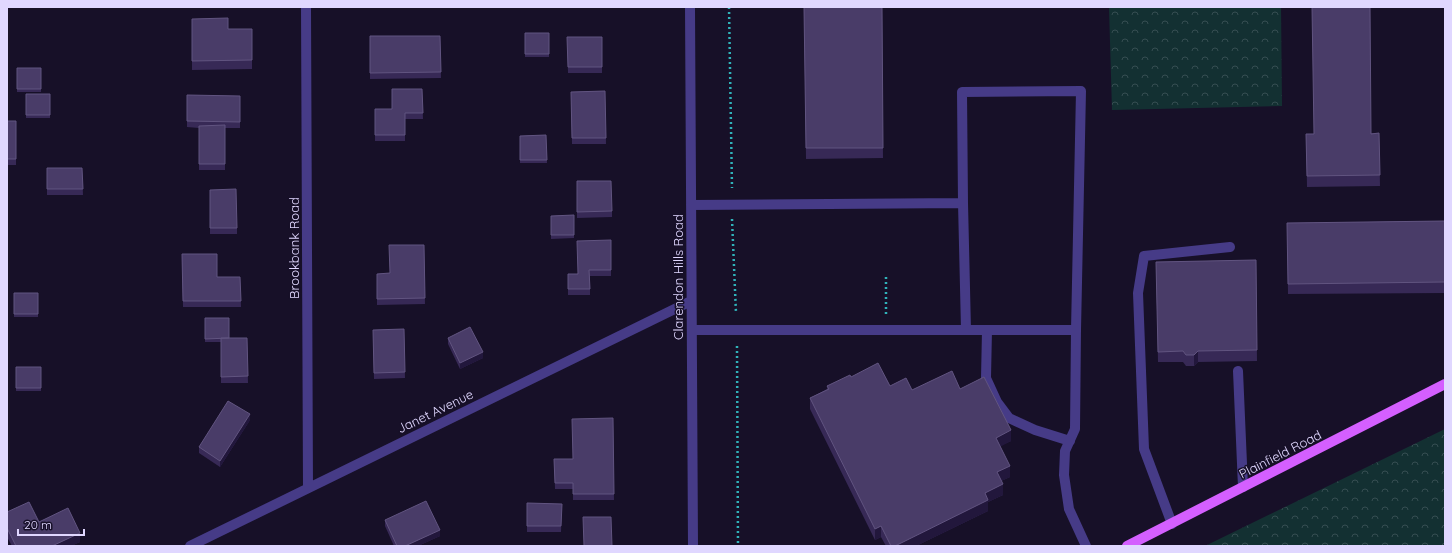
<svg xmlns="http://www.w3.org/2000/svg" width="1452" height="553" font-family="Quicksand,sans-serif">
	<style>
		.forest { fill: url(#forest-crowns) }
		.lines { fill: none; stroke-linecap: round; stroke-linejoin: round }
		.path { stroke: #30b3ba; stroke-width: 2.5; stroke-dasharray: 2 3; stroke-linecap: butt }
		.minor { stroke: #463b87; stroke-width: 10 }
		.major { stroke: #d45fff; stroke-width: 10 }
		.wall { fill: #372956 }
		.shaded-wall { fill: #22173c }
		.building { fill: #493c68; stroke: #615480 }
		.labels { text-anchor: middle; dominant-baseline: central; stroke-width: 3; stroke-linejoin: round; paint-order: stroke }
		.street-label { font-size: 13px; fill: #e0d7ff; stroke: #171028 }
	</style>
	<defs>
		<pattern id="forest-crowns" width="20" height="18" patternUnits="userSpaceOnUse"><rect width="20" height="18" fill="#133032"/><path d="M2 6a3 3 0 1 1 6 0M12 15a3 3 0 1 1 6 0" fill="none" stroke="#354d51"/></pattern>
	</defs>
	<rect width="100%" height="100%" fill="#171028"/>
	<path class="forest" d="M1109,7H1281L1282,106L1112,110Z
		M1445,429V546H1205Z"/>
	<g class="lines">
		<path class="path" d="M729,7L732,188
			M732,219L736,313
			M886,277V314
			M737,346L738,546"/>
		<path class="minor" d="M306,7L308,488
			M690,7L693,546
			M963,203L962,92L1081,91L1076,330
			M691,205L963,203L966,330
			M692,330H1076L1075,429L1065,451L1064,475L1069,509L1086,546
			M987,330L986,378L997,402L1009,418L1035,430L1070,441
			M1238,371L1243,487
			M1172,524L1144,449L1138,293L1144,256L1230,247
			M190,546L691,301"/>
		<path class="major" d="M1127,546L1445,384"/>
	</g>
	<path class="wall" d="M804,7H882L883,158L806,159Z
		M192,19L228,29H252V69L192,70Z
		M525,33H549V57H525Z
		M370,36H440L441,78L370,79Z
		M567,37L602,67V73H568Z
		M17,68H41V92H17Z
		M422,89L423,119H405V141H375V109H392Z
		M605,91L606,144H572L571,92Z
		M26,94H50V118H26Z
		M187,95L240,96V128H225V170H199V128L187,127Z
		M7,121L16,159V165H7Z
		M1379,133L1380,186L1307,187L1306,134Z
		M546,135L547,163H520V136Z
		M47,168H82L83,195H47Z
		M577,181L612,211V217L577,218Z
		M210,190L237,228V234H210Z
		M574,215V238L551,239V216Z
		M1445,221V293L1288,294L1287,223Z
		M611,240V276H590V295H568V274H577Z
		M424,245L425,304L377,305V274L390,273Z
		M182,254L217,277H240L241,307H183Z
		M1256,260L1257,361L1198,362L1194,366H1186L1183,362H1158L1156,262Z
		M14,293H38V317H14Z
		M205,318L229,338H247L248,383H221V342H205Z
		M404,329L405,378L374,379L373,330Z
		M448,338L483,358L460,369L448,344Z
		M16,367H41V391H16Z
		M851,377L890,386L912,390L960,389L1011,441L1000,446L1010,477L1001,481L1003,495L988,502V511L916,546H886L881,537L875,540L810,409V398L827,389V386Z
		M613,418L614,500H573V489H555L554,459H573Z
		M250,420L220,467L199,453V447Z
		M527,503L562,504L561,532H527Z
		M7,512L39,522L80,542L71,546H12L7,537Z
		M385,520L440,536L418,546H394L385,526Z"/>
	<path class="shaded-wall" d="M1198,351V362L1194,366V355Z
		M483,352V358L460,369V363Z
		M250,414V420L220,467V461Z
		M1011,430V441L996,449V438Z
		M1010,466V477L997,483V472Z
		M1003,484V495L988,502V511L916,546H895L985,493Z
		M881,526V537L875,540V529Z
		M440,530V536L418,546H405Z
		M80,533V542L71,546H52Z"/>
	<path class="building" d="M804,7H882L883,148H806Z
		M1312,7H1370L1371,134L1379,133L1380,175L1307,176L1306,134H1314Z
		M228,18V29H252V60L192,61V19Z
		M525,33H549V54H525Z
		M370,36H440L441,72L370,73Z
		M567,37H602V67H568Z
		M17,68H41V89H17Z
		M392,89H422L423,113H405V135H375V109H392Z
		M605,91L606,138H572L571,92Z
		M26,94H50V115H26Z
		M187,95L240,96V122L187,121Z
		M7,121H16V159H7Z
		M225,125V164H199V126Z
		M546,135L547,160H520V136Z
		M47,168H82L83,189H47Z
		M577,181H611L612,211L577,212Z
		M236,189L237,228H210V190Z
		M574,215V235H551V216Z
		M1445,221V282L1288,284L1287,223Z
		M611,240V270H589L590,289H568V274H578L577,241Z
		M389,245H424L425,298L377,299V274L390,273Z
		M182,254H217V277H240L241,301H183Z
		M1256,260L1257,350L1198,351L1194,355H1186L1183,351L1158,352L1156,262Z
		M14,293H38V314H14Z
		M205,318H229V338L205,339Z
		M470,327L483,352L460,363L448,338Z
		M404,329L405,372L374,373L373,330Z
		M221,338H247L248,376L221,377Z
		M878,363L890,386L906,378L912,390L952,371L960,389L984,377L1011,430L996,438L1010,466L997,472L1003,484L985,493L988,500L895,546H891L881,526L875,529L810,398L829,389L827,386L850,375L851,377Z
		M16,367H41V388H16Z
		M228,401L250,414L220,461L199,447Z
		M613,418L614,494H573V483H555L554,459H573L572,419Z
		M426,501L440,530L405,546H397L385,520Z
		M29,502L39,522L68,508L80,533L52,546H16L7,528V512Z
		M527,503L562,504L561,526H527Z
		M583,517H611L612,546H584Z"/>
	<g class="labels">
		<g class="street-label">
			<text transform="translate(294 248) rotate(-90)">Brookbank Road</text>
			<text transform="translate(678 277) rotate(-90)">Clarendon Hills Road</text>
			<text transform="translate(435 411) rotate(-26)">Janet Avenue</text>
			<text transform="translate(1280 454) rotate(-27)">Plainfield Road</text>
		</g>
	</g>
	<rect width="1452" height="553" fill="none" stroke="#e0d7ff" stroke-width="16"/>
	<path d="M18 529v6h66v-6" fill="none" stroke="#e0d7ff" stroke-width="2"/>
	<text x="24" y="529" font-size="12" fill="#e0d7ff" stroke="#171028" stroke-width="3" paint-order="stroke">20 m</text>
</svg>
